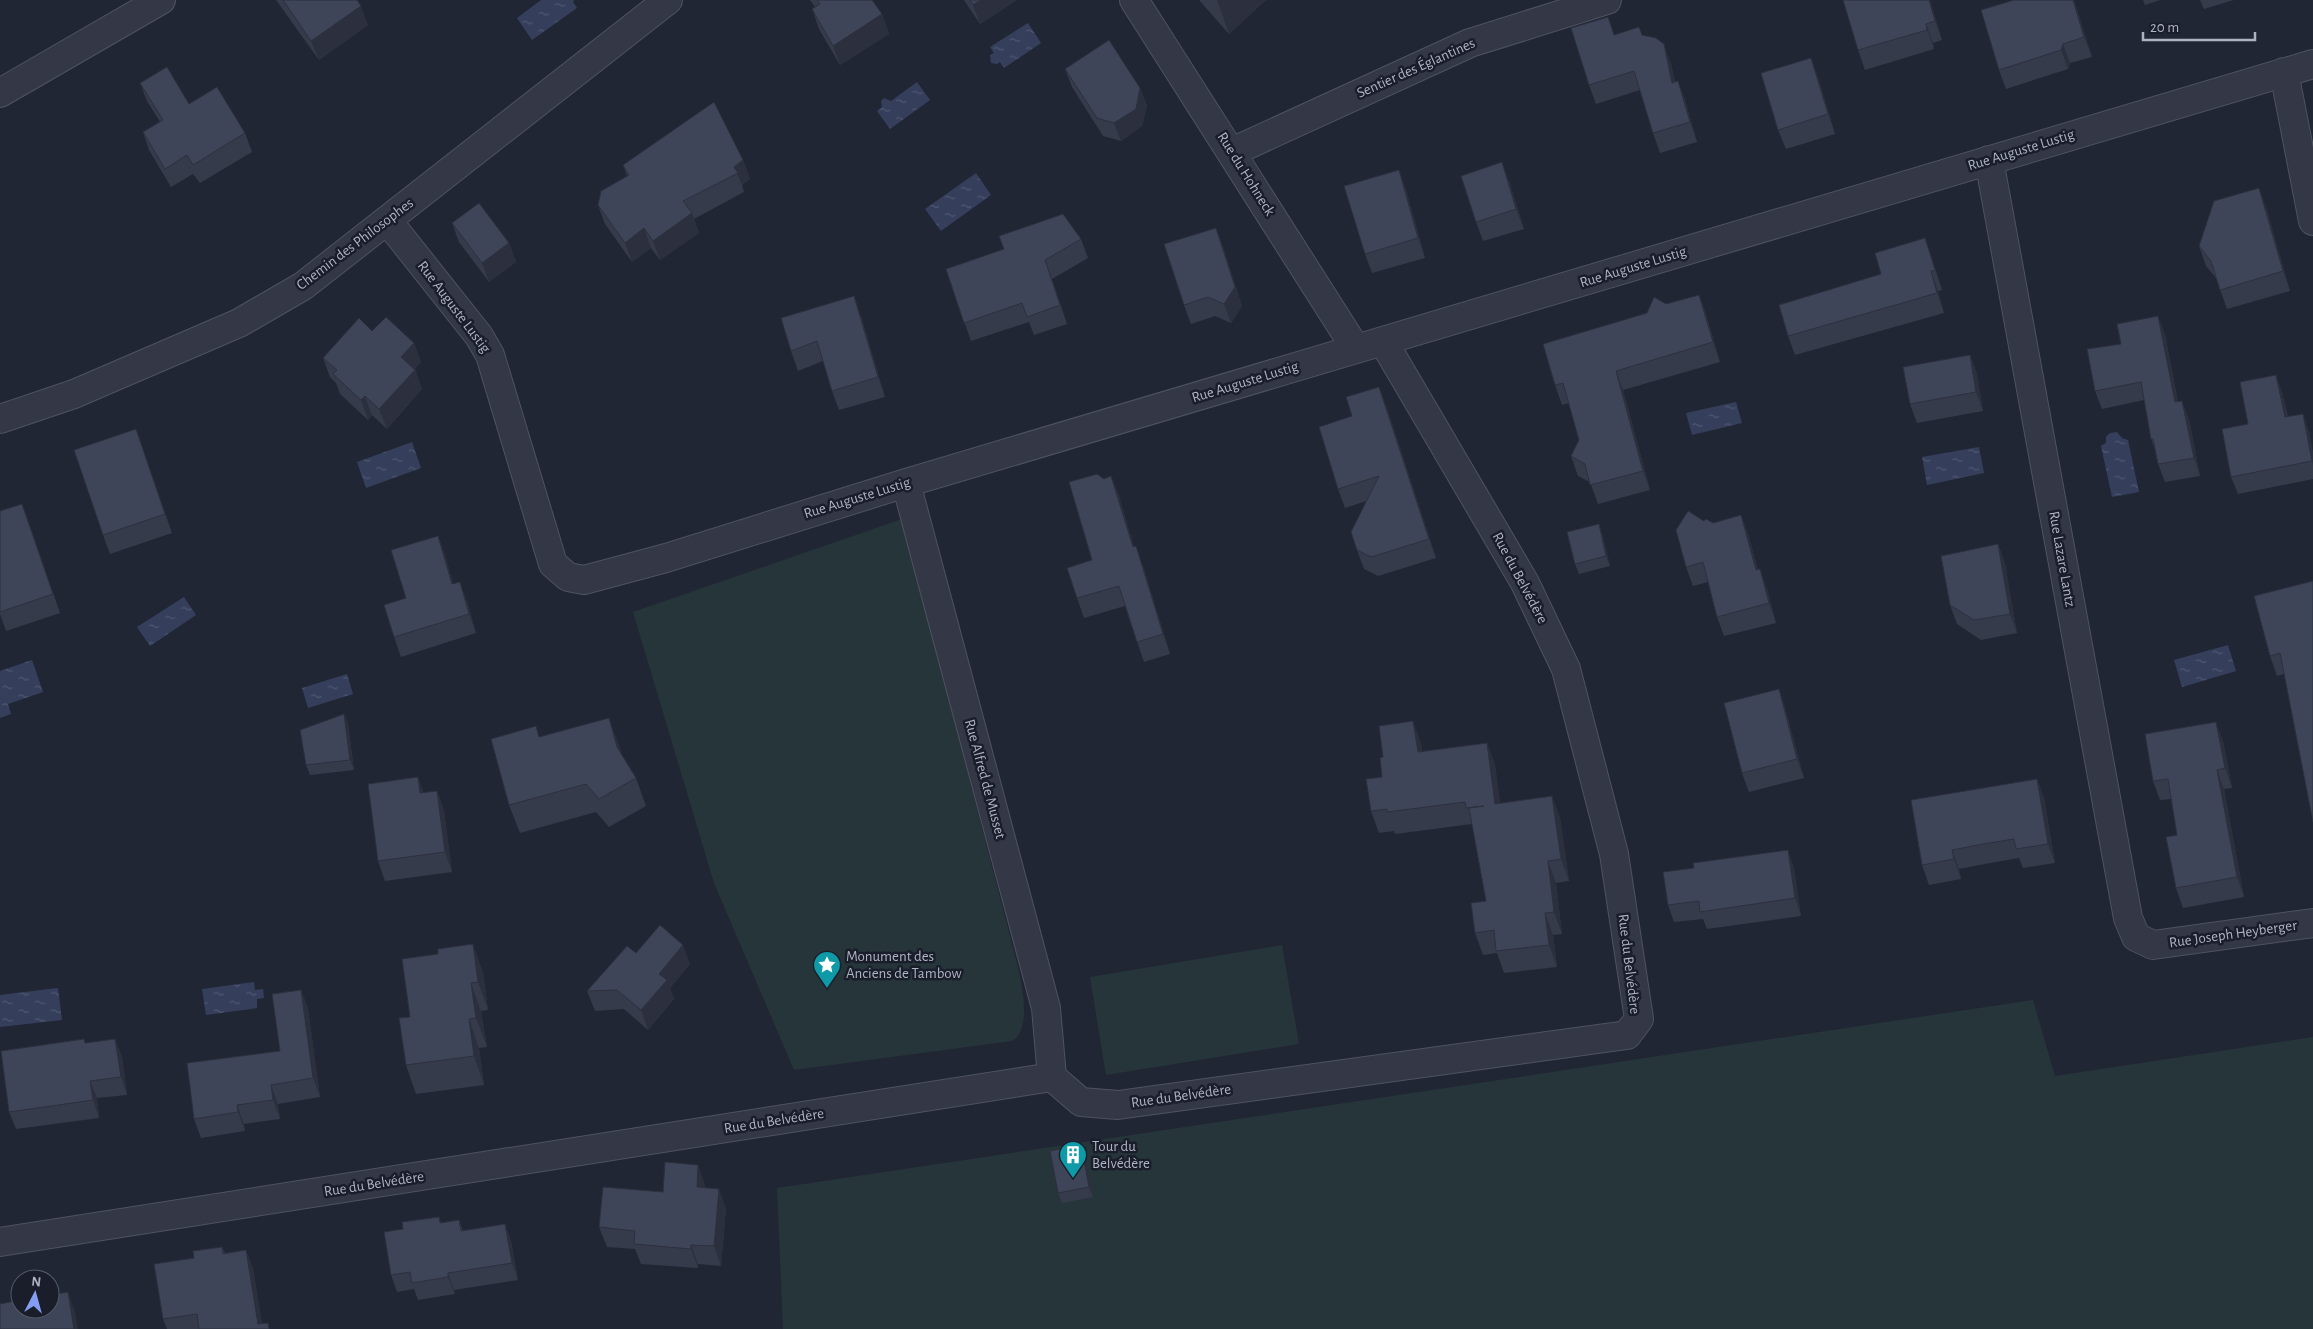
<svg xmlns="http://www.w3.org/2000/svg" width="2313" height="1329" font-family="'Alegreya Sans',sans-serif">
	<style>
		.park { fill: #26353a }
		.water { fill: url(#water-ripples) }
		.lines { fill: none; stroke-linecap: round; stroke-linejoin: round }
		.minor-casing { stroke: #4e5361; stroke-width: 30 }
		.minor { stroke: #343846; stroke-width: 28 }
		.wall { fill: #363b4c }
		.shaded-wall { fill: #2c303e }
		.building { fill: #3f4558; stroke: #2c303e }
		.labels { text-anchor: middle; dominant-baseline: central; stroke-width: 5; stroke-linejoin: round; paint-order: stroke }
		.street-label { font-size: 15px; fill: #aeb3c3; stroke: #1a1e2b }
		.poi-label { font-size: 15px; fill: #aeb3c3; stroke: #1a1e2b; text-anchor: start }
	</style>
	<defs>
		<pattern id="water-ripples" width="26" height="14" patternUnits="userSpaceOnUse" patternTransform="scale(1.25)"><rect width="26" height="14" fill="#353f5c"/><path d="M2 4q2-2 4 0t4 0M15 11q2-2 4 0t4 0" fill="none" stroke="#505872"/></pattern>
	</defs>
	<rect width="100%" height="100%" fill="#212635"/>
	<path class="park" d="M902,519L1018,967C1022,985 1032,1030 1012,1041L794,1070L714,883L633,612Z
		M1282,945L1299,1044L1106,1075L1090,977Z
		M2033,1000L2055,1076L2313,1037V1329H783L777,1188Z"/>
	<path class="water" d="M541,0H574L573,2L577,8L532,40L517,18Z
		M1028,23L1041,43L1004,68L1000,62L997,64L991,63L990,55L994,53L990,47Z
		M917,82L930,100L890,129L877,111L882,107L881,101L884,98L891,101Z
		M976,173L991,195L941,231L925,209Z
		M1736,402L1742,423L1692,435L1686,413Z
		M2117,432L2122,438L2128,440L2139,492L2112,497L2101,446L2106,443V437L2110,433Z
		M412,442L421,468L366,488L357,462Z
		M1979,447L1984,473L1927,485L1922,457Z
		M184,597L196,615L150,646L137,627Z
		M2228,645L2236,671L2182,687L2174,660Z
		M32,660L43,692L8,704L11,714L0,718V671Z
		M347,674L353,694L308,708L302,688Z
		M254,982L255,990L263,989L264,998L257,999V1008L206,1015L202,989Z
		M58,988L62,1020L0,1027V995Z"/>
	<g class="lines">
		<defs>
			<path id="minor" d="M1134,0L1356,349
				M2284,72L2313,221
				M0,93L161,0
				M1232,152L1470,43L1607,0
				M1989,160L2128,918L2136,937L2153,945L2313,923
				M387,220L479,336L490,355L553,564L568,577L584,580L666,558L906,483L2313,64
				M0,419L74,394L239,323L303,286L668,0
				M906,483L1046,1008L1052,1077
				M1052,1077L1081,1102L1118,1105L1627,1035L1639,1019L1614,854L1566,669L1525,583L1383,341
				M0,1242L1052,1077"/>
		</defs>
		<use href="#minor" class="minor-casing"/>
		<use href="#minor" class="minor"/>
	</g>
	<path class="wall" d="M276,0H357L368,25L319,60Z
		M810,0H872L882,14L889,34L840,65L819,29L812,9L815,7Z
		M964,0H1017L980,24Z
		M1199,0H1266L1229,34Z
		M1930,0L1942,40L1933,43L1934,49L1865,70L1858,50Z
		M2074,0L2092,57L2070,63L2068,69L2006,89L1999,70Z
		M2143,0H2160L2145,5Z
		M2200,0H2234L2204,9Z
		M1608,17L1614,35H1642L1671,64L1675,82L1678,81L1685,100L1697,142L1660,153L1653,133L1640,90L1596,104L1589,85Z
		M1065,69L1140,88L1147,106L1142,126L1121,141L1103,136L1072,87Z
		M1818,77L1835,134L1786,149L1778,130Z
		M140,83L189,104L245,133L252,152L200,183L193,174L171,187L149,150L143,132L160,122L147,101Z
		M743,160L750,179L742,185L744,192L694,219L699,233L660,260L651,248L632,262L605,224L598,205L627,176L623,165Z
		M1399,170L1406,190L1425,258L1372,273L1365,254Z
		M1509,181L1524,229L1483,241L1476,222Z
		M2266,207L2290,291L2227,309L2216,278L2206,266L2199,246Z
		M452,223L509,243L516,262L489,282L459,242Z
		M1925,238L1932,258L1942,290L1938,291L1944,313L1795,355L1788,336L1881,274Z
		M1081,239L1088,258L1052,279L1067,324L1034,335L1029,322L971,341L946,269Z
		M1223,247L1242,306L1231,323L1215,316L1191,324L1184,305Z
		M1699,295L1706,314L1720,362L1623,390L1650,490L1598,504L1590,482L1578,476L1571,456L1579,440L1569,403L1562,405L1555,385L1647,313L1666,304Z
		M861,316L885,397L839,410L832,391L823,361L798,371L791,351Z
		M372,331L414,343L421,362L415,369L422,389L387,429L372,415L368,420L340,394L336,383L330,377L323,358Z
		M2165,334L2178,402L2189,419L2200,476L2165,482L2158,464L2156,452L2151,439L2144,400L2102,409L2095,391L2121,344Z
		M1970,355L1977,374L1983,411L1917,423L1910,404Z
		M2282,392L2288,417L2309,431L2313,454V479L2238,494L2231,477Z
		M1386,405L1436,558L1378,576L1364,569L1357,550L1366,501L1345,508L1338,489Z
		M136,429L172,533L110,554L103,535Z
		M1111,476L1119,496L1134,547L1143,566L1170,654L1144,662L1125,606L1084,618L1077,598L1092,560L1104,479Z
		M0,511L29,523L60,613L6,631L0,614Z
		M1741,515L1748,534L1758,570L1767,589L1776,623L1724,636L1717,617L1708,582L1693,586L1686,567L1704,521L1713,523Z
		M1599,524L1602,534L1610,566L1579,574L1575,564Z
		M438,536L445,555L453,584L467,601L476,633L401,657L394,637L406,598Z
		M1998,544L2005,564L2017,633L1981,640L1957,624L1950,605Z
		M2313,581L2284,674L2277,676L2270,656Z
		M1779,689L1785,708L1804,778L1749,792L1742,773Z
		M344,714L348,724L354,770L310,775L306,765Z
		M609,718L622,755L636,778L646,806L609,827L596,812L520,833L509,805L540,737Z
		M2223,741L2232,788L2224,789L2244,897L2183,908L2176,888L2177,835L2171,799L2160,800L2153,781Z
		M1421,743L1422,752L1487,743L1495,765L1500,803L1552,796L1560,818L1569,881L1556,883L1562,934L1553,935L1557,967L1504,973L1497,953L1483,955L1475,933L1486,901L1472,824L1395,834L1394,831L1379,833L1371,811L1382,777Z
		M2037,779L2044,798L2055,863L2023,868L2019,858L1990,863L1959,869L1961,879L1929,885L1922,865Z
		M437,791L444,811L452,872L385,881L378,861L424,793Z
		M1794,868L1801,916L1707,929L1703,919L1674,922L1668,905Z
		M636,953L690,964L670,988L674,999L648,1030L624,1009L595,1011L587,991Z
		M483,972L488,1010L481,1011L487,1047L479,1048L484,1085L416,1094L406,1065L410,1017Z
		M301,990L308,1009L320,1097L278,1104L280,1119L244,1124L245,1131L201,1138L194,1119L280,1051Z
		M86,1043L122,1056L127,1095L97,1098L99,1118L16,1129L9,1112Z
		M1085,1155L1093,1197L1062,1203L1058,1193Z
		M705,1185V1188L726,1208L721,1266L698,1264V1268L641,1264L635,1249L607,1247L599,1227L663,1192Z
		M439,1217L441,1223L459,1220L463,1231L505,1224L511,1241L518,1280L454,1290L455,1294L418,1300L414,1289L397,1292L391,1275L403,1229Z
		M222,1247L225,1253L246,1250L253,1269L262,1324L270,1329H167L163,1319Z"/>
	<path class="shaded-wall" d="M981,0H1017L980,24L973,5Z
		M1217,0H1266L1229,34Z
		M1929,0H1930L1942,40L1935,21Z
		M2073,0H2074L2092,57L2084,37Z
		M361,6L368,25L319,60L311,41Z
		M882,14L889,34L840,65L833,46Z
		M1926,24L1933,43L1934,49L1927,30Z
		M1664,44L1671,64L1679,102L1672,83Z
		M2063,44L2070,63L2068,69L2061,50Z
		M1811,58L1818,77L1835,134L1828,114Z
		M1678,81L1685,100L1697,142L1690,122Z
		M1140,88L1147,106L1142,126L1121,141L1114,123Z
		M743,160L750,179L742,185L734,167Z
		M1502,162L1509,181L1524,229L1516,209Z
		M1399,170L1406,190L1425,258L1418,238Z
		M2259,188L2266,207L2290,291L2283,271Z
		M692,213L699,233L660,260L653,241Z
		M644,228L651,248L632,262L625,243Z
		M1216,228L1223,247L1242,306L1231,323L1224,304Z
		M1925,238L1932,258L1942,290L1935,270Z
		M509,243L516,262L489,282L482,263Z
		M1931,271L1938,291L1944,313L1937,293Z
		M1699,295L1706,314L1720,362L1713,342Z
		M854,296L861,316L885,397L878,377Z
		M2158,316L2165,334L2181,420L2175,402Z
		M414,343L421,362L408,377L401,357Z
		M1970,355L1977,374L1983,411L1976,392Z
		M415,370L422,389L387,429L379,409Z
		M1616,371L1623,390L1650,490L1643,471Z
		M2276,375L2282,392L2291,435L2285,417Z
		M1379,387L1386,405L1436,558L1429,539Z
		M365,396L372,415L368,420L361,400Z
		M2182,401L2189,419L2200,476L2194,458Z
		M2303,414L2309,431L2313,454V465L2312,461Z
		M136,429L143,449L172,533L165,514Z
		M1111,476L1119,496L1140,567L1133,547Z
		M1741,515L1748,534L1763,590L1756,570Z
		M1599,524L1602,534L1610,566L1606,556Z
		M438,536L445,555L459,603L452,584Z
		M1998,544L2005,564L2017,633L2010,614Z
		M1136,546L1143,566L1170,654L1163,634Z
		M1760,569L1767,589L1776,623L1769,603Z
		M460,582L467,601L476,633L469,614Z
		M1779,689L1785,708L1804,778L1797,759Z
		M344,714L348,724L354,770L350,760Z
		M609,718L619,746L627,776L617,747Z
		M1413,721L1421,743L1426,774L1418,752Z
		M2216,722L2223,741L2232,788L2225,768Z
		M1487,743L1495,765L1503,826L1495,804Z
		M2217,770L2224,789L2244,897L2237,877Z
		M418,777L425,796L420,793Z
		M2037,779L2044,798L2055,863L2048,844Z
		M437,791L444,811L452,872L445,852Z
		M1552,796L1560,818L1569,881L1561,859Z
		M1788,850L1794,868L1801,916L1795,898Z
		M1952,850L1959,869L1961,879L1954,859Z
		M1548,861L1556,883L1562,934L1554,912Z
		M1545,913L1553,935L1557,967L1549,945Z
		M473,944L483,972L488,1010L478,982Z
		M683,945L690,964L670,988L674,999L648,1030L641,1010L659,974Z
		M471,983L481,1011L487,1047L476,1018Z
		M301,990L308,1009L320,1097L313,1078Z
		M469,1019L479,1048L484,1085L474,1056Z
		M115,1039L122,1056L127,1095L121,1077Z
		M90,1081L97,1098L99,1118L93,1100Z
		M271,1085L278,1104L280,1119L273,1100Z
		M237,1105L244,1124L245,1131L238,1112Z
		M1081,1145L1085,1155L1093,1197L1089,1187Z
		M698,1165L705,1185L704,1206L697,1187Z
		M719,1189L726,1208L721,1266L714,1246Z
		M505,1224L511,1241L518,1280L512,1263Z
		M691,1245L698,1264V1268L691,1249Z
		M246,1250L253,1269L263,1329L258,1324Z
		M448,1273L454,1290L455,1294L448,1277Z
		M68,1292L75,1312L78,1329H74Z"/>
	<path class="building" d="M283,0H357L361,6L311,41Z
		M817,0H872L882,14L833,46L812,9L820,4Z
		M970,0H981L973,5Z
		M1843,0H1929L1935,21L1926,24L1927,30L1858,50Z
		M2014,0H2073L2084,37L2063,44L2061,50L1999,70L1981,10Z
		M1608,17L1614,35L1639,27L1642,35L1656,38L1664,44L1672,83L1678,81L1690,122L1653,133L1634,71L1589,85L1571,28Z
		M1109,40L1140,88L1136,109L1114,123L1097,118L1065,69Z
		M1811,58L1828,114L1778,130L1761,73Z
		M167,67L189,104L217,87L245,133L193,165L187,155L165,169L143,132L163,120L140,83Z
		M714,102L743,160L734,167L738,173L683,201L692,213L653,241L644,228L625,243L598,205L601,191L629,175L623,165Z
		M1502,162L1516,209L1476,222L1461,176Z
		M1399,170L1418,238L1365,254L1344,186Z
		M2259,188L2283,271L2220,290L2211,261L2199,246L2214,201Z
		M479,203L509,243L482,263L452,223Z
		M1063,214L1081,239L1045,260L1060,305L1027,317L1022,303L964,323L946,269L1004,249L999,236Z
		M1216,228L1235,287L1224,304L1208,297L1184,305L1164,244Z
		M1925,238L1935,270L1931,271L1937,293L1788,336L1779,305L1881,274L1875,253Z
		M1699,295L1713,342L1616,371L1643,471L1590,485L1585,464L1571,456L1579,440L1563,383L1555,385L1543,344L1647,313L1654,297L1666,304Z
		M854,296L878,377L832,391L817,341L791,351L781,318Z
		M2158,316L2175,402L2182,401L2194,458L2158,464L2153,439H2151L2141,382L2095,391L2087,349L2121,344L2117,324Z
		M386,317L414,343L401,357L415,370L379,409L365,396L361,400L333,374L337,370L323,358L359,318L372,331Z
		M1970,355L1976,392L1910,404L1903,367Z
		M2276,375L2285,417L2303,414L2312,461L2231,477L2222,429L2248,424L2240,382Z
		M1379,387L1429,539L1371,557L1357,550L1351,532L1379,476L1338,489L1319,427L1352,416L1346,397Z
		M136,429L165,514L103,535L74,450Z
		M1097,474L1104,479L1111,476L1133,547L1136,546L1163,634L1137,642L1119,586L1077,598L1067,568L1092,560L1069,482Z
		M22,504L53,594L0,612V511Z
		M1688,511L1704,521L1706,519L1713,523L1741,515L1756,570L1760,569L1769,603L1717,617L1703,562L1686,567L1676,530Z
		M1599,524L1606,556L1575,564L1567,532Z
		M438,536L452,584L460,582L469,614L394,637L384,605L406,598L391,550Z
		M1998,544L2010,614L1974,620L1950,605L1941,556Z
		M2313,581V822L2280,653L2270,656L2254,596Z
		M1779,689L1797,759L1742,773L1724,703Z
		M344,714L350,760L306,765L300,730Z
		M609,718L617,747L636,778L599,799L586,784L509,805L491,739L536,726L539,737Z
		M1413,721L1418,752L1487,743L1495,804L1552,796L1561,859L1548,861L1554,912L1545,913L1549,945L1496,951L1494,930L1475,933L1471,903L1486,901L1469,808L1484,806L1466,808L1465,802L1387,812V809L1371,811L1366,779L1382,777L1380,758L1383,757L1379,726Z
		M2216,722L2225,768L2217,770L2237,877L2176,888L2166,837L2177,835L2168,779L2153,781L2145,734Z
		M418,777L420,793L437,791L445,852L378,861L368,784Z
		M2037,779L2048,844L2016,849L2014,839L1983,844L1952,850L1954,859L1922,865L1911,800Z
		M1788,850L1795,898L1700,912L1699,901L1668,905L1663,872L1694,868L1693,863Z
		M660,925L683,945L659,974L667,980L641,1010L617,990L587,991L627,946L636,953Z
		M473,944L478,982L471,983L476,1018L469,1019L474,1056L406,1065L399,1018L410,1017L402,959L438,954V949Z
		M301,990L313,1078L271,1085L273,1100L237,1105L238,1112L194,1119L187,1063L280,1051L272,994Z
		M84,1039L85,1043L115,1039L121,1077L90,1081L93,1100L9,1112L1,1051Z
		M1081,1145L1089,1187L1058,1193L1050,1151Z
		M665,1162L698,1165L697,1187L719,1189L714,1246L691,1245V1249L634,1244L635,1231L599,1227L603,1187L663,1192Z
		M439,1217L440,1223L459,1220L461,1231L505,1224L512,1263L448,1273V1277L412,1283L410,1272L391,1275L384,1232L403,1229L402,1222Z
		M222,1247L223,1254L246,1250L258,1324L268,1323L269,1329H199L197,1314L163,1319L154,1264L194,1258L193,1251Z
		M68,1292L74,1329H0V1304L20,1300V1309H50V1295Z"/>
	<defs>
		<symbol id="sight-pin" viewBox="-11 -11 22 30"><path d="M0 17L-7.5 6A9.5 9.5 0 1 1 7.5 6Z" fill="#0f9aa8" stroke="#1a1e2b"/><path d="M0-6L1.8-2.2L6-1.7L2.9 1.2L3.7 5.4L0 3.3L-3.7 5.4L-2.9 1.2L-6-1.7L-1.8-2.2Z" fill="#fff"/></symbol>
		<symbol id="building-pin" viewBox="-11 -11 22 30"><path d="M0 17L-7.5 6A9.5 9.5 0 1 1 7.5 6Z" fill="#0f9aa8" stroke="#1a1e2b"/><path d="M-4-6H4V6H1V3H-1V6H-4ZM-2.5-4.3h1.7v1.8h-1.7ZM.8-4.3h1.7v1.8H.8ZM-2.5-1h1.7V.8h-1.7ZM.8-1h1.7V.8H.8Z" fill="#fff"/></symbol>
	</defs>
	<g fill-rule="evenodd">
		<use href="#sight-pin" x="811" y="949" width="32" height="43"/>
		<use href="#building-pin" x="1057" y="1139" width="32" height="43"/>
	</g>
	<g class="labels">
		<g class="street-label">
			<text transform="translate(1416 68) rotate(-24)">Sentier des Églantines</text>
			<text transform="translate(2021 150) rotate(-17)">Rue Auguste Lustig</text>
			<text transform="translate(1246 174) rotate(58)">Rue du Hohneck</text>
			<text transform="translate(355 244) rotate(-37)">Chemin des Philosophes</text>
			<text transform="translate(1633 267) rotate(-17)">Rue Auguste Lustig</text>
			<text transform="translate(454 307) rotate(53)">Rue Auguste Lustig</text>
			<text transform="translate(1245 382) rotate(-17)">Rue Auguste Lustig</text>
			<text transform="translate(857 498) rotate(-17)">Rue Auguste Lustig</text>
			<text transform="translate(2062 559) rotate(80)">Rue Lazare Lantz</text>
			<text transform="translate(1520 578) rotate(62)">Rue du Belvédère</text>
			<text transform="translate(985 779) rotate(75)">Rue Alfred de Musset</text>
			<text transform="translate(2233 934) rotate(-8)">Rue Joseph Heyberger</text>
			<text transform="translate(1629 964) rotate(83)">Rue du Belvédère</text>
			<text transform="translate(1181 1096) rotate(-8)">Rue du Belvédère</text>
			<text transform="translate(774 1121) rotate(-9)">Rue du Belvédère</text>
			<text transform="translate(374 1184) rotate(-9)">Rue du Belvédère</text>
		</g>
		<g class="poi-label">
			<text x="846" y="956">Monument des<tspan x="846" dy="17">Anciens de Tambow</tspan></text>
			<text x="1092" y="1146">Tour du<tspan x="1092" dy="17">Belvédère</tspan></text>
		</g>
	</g>
	<g transform="translate(35 1294) rotate(6)"><circle r="24" fill="#1a1e2b" stroke="#555a68"/>
	<path d="M0-4L9 19L0 12L-9 19Z" fill="#849cf2"/>
	<text y="-8" font-size="14" font-weight="bold" text-anchor="middle" fill="#aeb3c3">N</text>
	</g>
	<path d="M2143 32v8h112v-8" fill="none" stroke="#aeb3c3" stroke-width="2.5"/>
	<text x="2150" y="32" font-size="15" fill="#aeb3c3" stroke="#1a1e2b" stroke-width="4" paint-order="stroke">20 m</text>
</svg>
